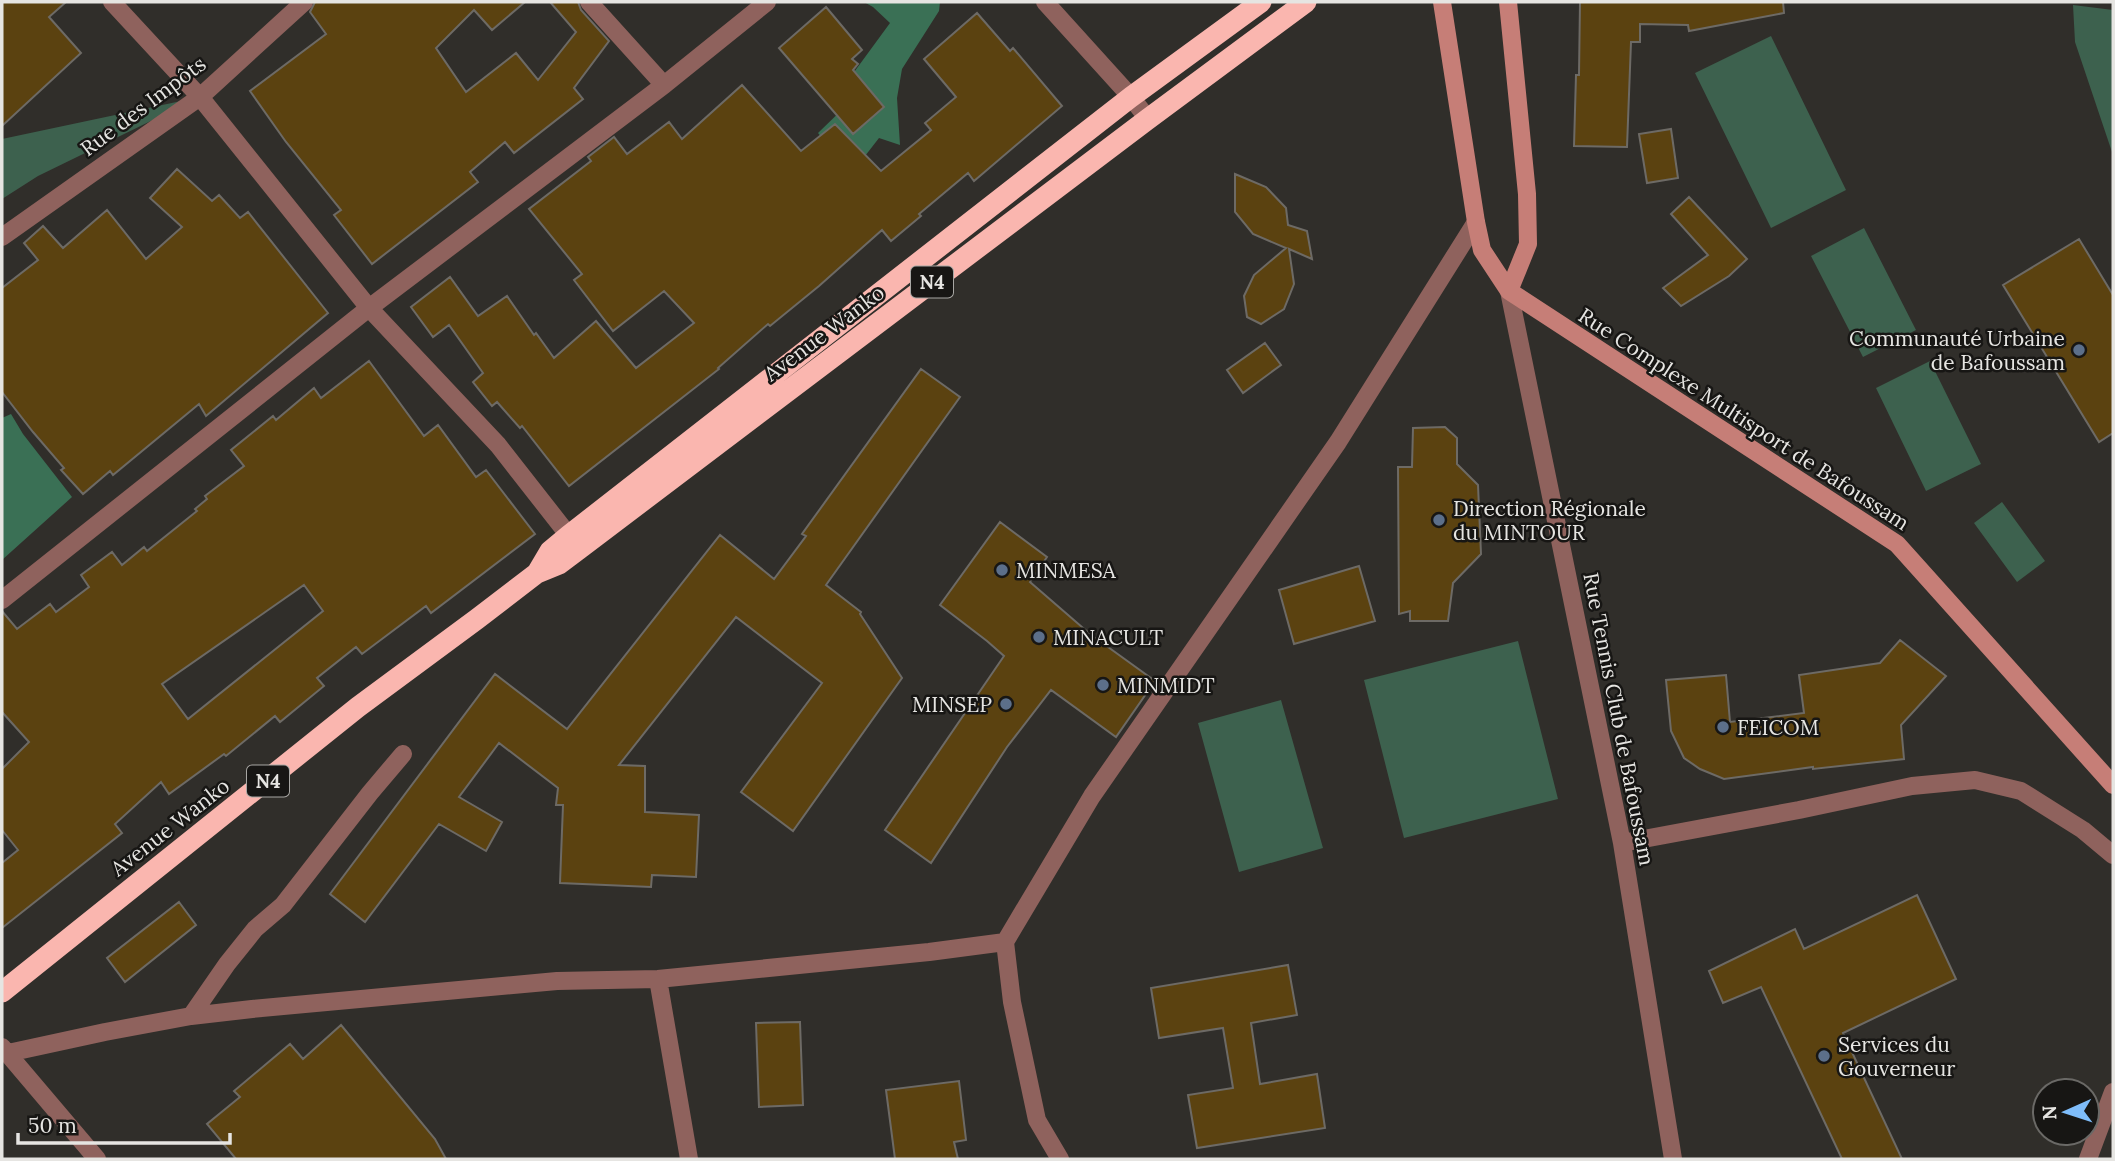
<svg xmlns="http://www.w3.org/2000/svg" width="2115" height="1161" font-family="Lora,serif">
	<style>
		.green { fill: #3d614e }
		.forest { fill: #3a7055 }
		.building { fill: #5b4210; stroke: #6d6a65; stroke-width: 2; fill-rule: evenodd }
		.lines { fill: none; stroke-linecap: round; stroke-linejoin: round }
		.street { stroke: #8f625d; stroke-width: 18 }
		.secondary { stroke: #c67e77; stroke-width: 18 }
		.highway { stroke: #fab6af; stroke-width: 21 }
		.service-dot { fill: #5c6f8a; stroke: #171614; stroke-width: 2.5 }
		.labels { text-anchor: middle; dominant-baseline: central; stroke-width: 5; stroke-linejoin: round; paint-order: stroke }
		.shield { fill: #171614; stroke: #a8a7a4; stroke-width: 2 }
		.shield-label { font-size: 19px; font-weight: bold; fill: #e6e5e2 }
		.street-label { font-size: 21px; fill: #e6e5e2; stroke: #171614 }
		.poi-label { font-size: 21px; fill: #e6e5e2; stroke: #171614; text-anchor: start }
	</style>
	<rect width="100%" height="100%" fill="#302e2a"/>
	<path class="green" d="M2073,5L2113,10V155L2075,42Z
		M1771,36L1846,190L1771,228L1695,73Z
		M200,97L38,176L2,199V139Z
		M1864,228L1916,330L1863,357L1811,256Z
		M1930,361L1981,464L1926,491L1876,388Z
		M2002,502L2045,561L2017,582L1974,523Z
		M1518,641L1558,799L1404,838L1364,680Z
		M1281,700L1323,848L1239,872L1198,723Z"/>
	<path class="forest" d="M864,2H940L939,11L902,69L897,98L900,145L879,138L851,174L818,133L851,101L849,79L890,23L873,7Z
		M11,414L23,434L72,497L2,560V418Z"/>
	<path class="building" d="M2,2H66L49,17L81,53L2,126Z
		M315,2H525L492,30L474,10L436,48L466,92L516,53L538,80L576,32L550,2H578L581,10L609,41L574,88L583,99L514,153L505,142L470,172L478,182L372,264L334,215L341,210L286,142L250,91L326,34L310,12Z
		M1580,2H1783L1784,13L1689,31L1688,25L1640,24V42H1631L1627,147L1574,146L1576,75H1579Z
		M826,7L862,50L852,59L858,64L853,70L884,107L853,134L779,48Z
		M977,13L1010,51L1013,48L1062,106L974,181L968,173L919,214L921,216L891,241L882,230L819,286L770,326L768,324L718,368L719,369L569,486L522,426L520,428L497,402L492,406L473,382L483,373L449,325L433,337L411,307L450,277L478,316L507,296L534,335L536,333L554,358L596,321L636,368L694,323L664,291L613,331L574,280L582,274L529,209L591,161L588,157L614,137L627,154L669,122L682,139L742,85L801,151L835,124L881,171L931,130L925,123L956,97L924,59Z
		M1671,129L1678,178L1647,183L1639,134Z
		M177,169L212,201L219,195L240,218L248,212L328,313L206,416L199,404L113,475L110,471L83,494L61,470L64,468L33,432L2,392V288L38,260L24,243L43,226L63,248L107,210L146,259L182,227L150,198Z
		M1235,174L1266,187L1286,208L1288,225L1307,231L1312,259L1289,249L1294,284L1284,309L1261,324L1247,317L1244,296L1254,275L1286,248L1253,234L1235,212Z
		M1689,197L1747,259L1729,276L1681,306L1663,288L1708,255L1671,214Z
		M2079,239L2113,295V433L2099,442L2003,285Z
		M1265,343L1281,365L1243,393L1227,370Z
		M369,361L424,436L438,425L476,477L486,470L535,534L431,613L426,606L362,654L356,647L317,678L324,686L280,722L275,716L226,756L224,754L169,794L161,782L115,824L122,833L2,928V863L18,850L2,830V769L29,742L2,712V611L17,629L50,604L56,612L89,587L81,575L112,552L122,565L144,547L147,551L197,511L195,509L207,499L205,496L244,466L231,450L273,416L276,420L314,388L321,398ZM304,585L323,611L188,719L162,684Z
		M921,369L960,397L826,585L861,612L860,614L902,678L793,831L741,792L822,683L736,617L619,765L645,766V812L699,815L696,877L652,875L651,887L560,883L563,805H556L558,788L499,743L459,797L502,822L486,851L439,824L365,922L330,894L495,674L567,729L720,535L774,579L806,536L802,534Z
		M1445,427L1457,438V464L1478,485L1481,554L1453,583L1448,621H1410V611L1399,614L1398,467H1412L1413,428Z
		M1000,522L1047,557L1030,582L1090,634L1155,681L1116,737L1051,690L1007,747L931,863L885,830L1004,656L987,641L940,605Z
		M1359,566L1375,621L1294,644L1279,590Z
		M1900,640L1946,676L1901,725L1904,759L1813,769V767L1724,779L1700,769L1684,758L1671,731L1666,680L1726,675L1730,722L1804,713L1799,675L1880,663Z
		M1917,895L1956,979L1843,1033L1902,1159H1842L1761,987L1723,1003L1709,971L1795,929L1804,949Z
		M179,902L196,925L125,982L107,958Z
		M1288,965L1297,1015L1251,1023L1260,1084L1317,1074L1325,1128L1197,1148L1188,1095L1233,1088L1223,1028L1159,1038L1151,988Z
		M800,1022L803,1105L759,1107L756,1023Z
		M341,1025L435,1139L446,1159H236L207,1124L240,1097L234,1091L290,1044L303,1059Z
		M959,1081L966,1140L954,1142L958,1159H895L886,1090Z"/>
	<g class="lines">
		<path class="street" d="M112,2L200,97L369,308L498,445L577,546
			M589,2L664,85
			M1045,2L1131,97L1148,119
			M2,237L200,97L304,2
			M1509,291L1622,843L1673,1159
			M2,600L369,308L664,85L767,2
			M1622,843L1799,810L1912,786L1975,780L2021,791L2083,830L2113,855
			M658,979L689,1159
			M191,1016L227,964L255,929L283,905L370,793L403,754
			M2,1047L97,1159
			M8,1053L105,1032L191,1016L252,1009L557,981L658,979L929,952L1005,942
			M1060,1159L1037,1120L1012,1002L1005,942L1092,796L1338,442L1476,222
			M2088,1159L2113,1092"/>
		<path class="secondary" d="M1442,2L1476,222L1482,250L1509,291L1897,544L2113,785
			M1508,2L1527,194L1528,244L1509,291"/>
		<path class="highway" d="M537,573L550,551L568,536L1131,97L1261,2
			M2,992L358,707L477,619L537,573L559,564L579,549L1148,119L1306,2"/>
	</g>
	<g class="service-dot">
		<circle cx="2079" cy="350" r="7"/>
		<circle cx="1439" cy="520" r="7"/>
		<circle cx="1002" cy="570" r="7"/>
		<circle cx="1039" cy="637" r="7"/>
		<circle cx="1103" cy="685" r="7"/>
		<circle cx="1006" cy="704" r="7"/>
		<circle cx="1723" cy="727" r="7"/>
		<circle cx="1824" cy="1056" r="7"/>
	</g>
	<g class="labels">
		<g class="shield">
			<rect x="911" y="266.5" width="42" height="31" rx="5"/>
			<rect x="247" y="765.5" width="42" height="31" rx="5"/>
		</g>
		<g class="shield-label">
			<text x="932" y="282">N4</text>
			<text x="268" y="781">N4</text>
		</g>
		<g class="street-label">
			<text transform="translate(143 106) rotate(-37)">Rue des Impôts</text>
			<text transform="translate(824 333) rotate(-37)">Avenue Wanko</text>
			<text transform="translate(1744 419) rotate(33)">Rue Complexe Multisport de Bafoussam</text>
			<text transform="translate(1619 719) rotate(79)">Rue Tennis Club de Bafoussam</text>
			<text transform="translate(170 827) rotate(-38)">Avenue Wanko</text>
		</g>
		<g class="poi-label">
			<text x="2065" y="338" text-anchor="end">Communauté Urbaine<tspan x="2065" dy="24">de Bafoussam</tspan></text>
			<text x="1453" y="508">Direction Régionale<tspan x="1453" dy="24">du MINTOUR</tspan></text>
			<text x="1016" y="570">MINMESA</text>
			<text x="1053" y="637">MINACULT</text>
			<text x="1117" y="685">MINMIDT</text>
			<text x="992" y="704" text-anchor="end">MINSEP</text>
			<text x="1737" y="727">FEICOM</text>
			<text x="1838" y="1044">Services du<tspan x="1838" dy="24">Gouverneur</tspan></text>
		</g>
	</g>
	<rect width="2115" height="1161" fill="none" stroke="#e6e5e2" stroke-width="7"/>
	<g transform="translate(2066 1112) rotate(267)"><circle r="33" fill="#171614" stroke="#6a6966" stroke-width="2"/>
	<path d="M0-5L12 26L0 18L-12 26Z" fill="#7fbdfa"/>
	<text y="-10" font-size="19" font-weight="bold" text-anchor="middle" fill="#e6e5e2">N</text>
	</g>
	<path d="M18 1133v10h212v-10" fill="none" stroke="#e6e5e2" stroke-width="3.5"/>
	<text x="28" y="1133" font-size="21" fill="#e6e5e2" stroke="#171614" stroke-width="5" paint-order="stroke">50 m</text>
</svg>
